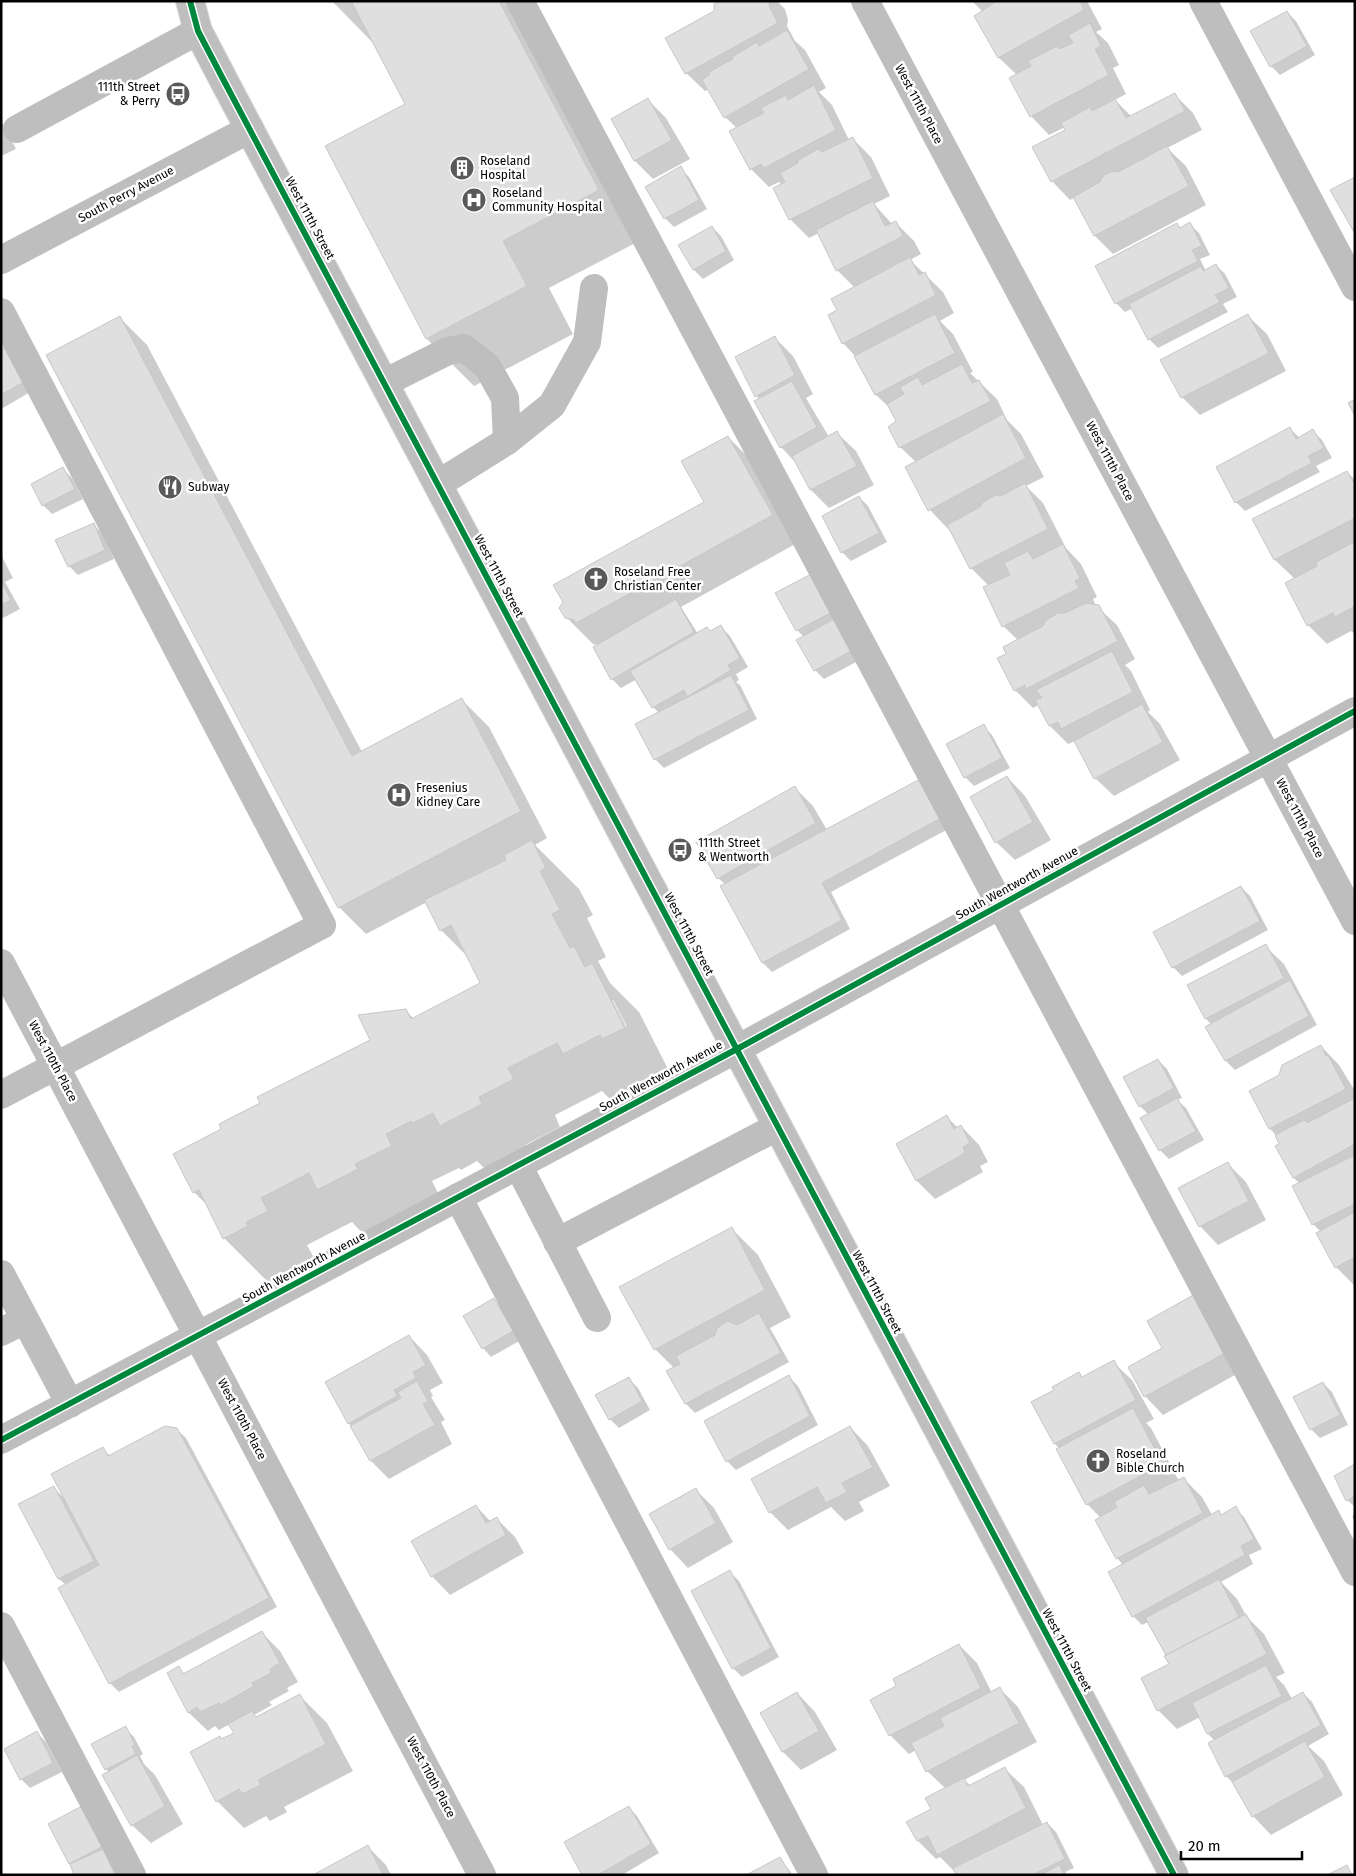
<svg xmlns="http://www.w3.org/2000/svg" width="1356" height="1876" font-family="'Fira Sans',sans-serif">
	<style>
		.shadow { fill: #0003 }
		.building { fill: #dfdfdf; stroke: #c7c7c7 }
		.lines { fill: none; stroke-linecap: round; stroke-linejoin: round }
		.major-casing { stroke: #dbdbdb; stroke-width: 30 }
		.minor { stroke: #bebebe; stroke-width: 28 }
		.major { stroke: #bebebe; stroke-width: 28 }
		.cycleway-casing { stroke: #fff; stroke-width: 9 }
		.cycleway { stroke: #00873e; stroke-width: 6 }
		.labels { text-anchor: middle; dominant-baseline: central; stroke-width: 5; stroke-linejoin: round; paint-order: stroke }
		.poi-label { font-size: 12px; fill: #000; stroke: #fff; text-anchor: start }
		.street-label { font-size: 12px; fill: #000; stroke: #fff }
	</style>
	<rect width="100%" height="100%" fill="#fff"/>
	<path class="shadow" d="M332,1H520L645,238L549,288L573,334L474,386L427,339L326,147L406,105L376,46Z
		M735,1H777L785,9L788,20L787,26L795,41L805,50L826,88L819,92L832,105L849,140L853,139L871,157L890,196L874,204L892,224L895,222L914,241L921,254L910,260L943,292L954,313L940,321L953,334L973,372L970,373L997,399L1007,420L1021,434L1044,477L1026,486L1043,503L1066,548L1081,564L1097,597L1093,599L1096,606L1117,625L1135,659L1125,665L1131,671L1150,710L1148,712L1160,724L1180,760L1114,796L1095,778L1075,741L1068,744L1050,726L1039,705L1033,708L1015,690L1007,654L1018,640L1003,626L989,586L971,568L950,528L948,529L930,510L907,467L916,462L900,447L898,422L892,410L876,395L856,357L843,343L838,311L855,288L837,270L819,233L809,238L790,219L775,188L782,185L779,182L769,187L751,169L737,128L725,117L709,89L705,91L686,73Z
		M972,1H1087L1102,29L1096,32L1108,43L1119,65L1113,68L1126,94L1115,100L1132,117L1175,95L1193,113L1202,130L1167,148L1186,166L1206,205L1113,254L1095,236L1075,197L1070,200L1052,181L1067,130L1065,127L1049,135L1031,116L1010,79L1017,75L998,57L983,12Z
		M1287,12L1296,21L1315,55L1280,75L1271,66Z
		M648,100L666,118L690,159L653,179L635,161L612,120Z
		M1,120L16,149L1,156Z
		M680,168L689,177L707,209L674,227L665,218Z
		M1177,224L1181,228L1190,224L1199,233L1210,255L1200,259L1206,271L1216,265L1225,274L1237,297L1223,304L1228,312L1158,348L1149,339L1133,308L1125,312L1116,303Z
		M712,227L721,236L734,260L703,279L694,270L680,245Z
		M1248,316L1267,334L1286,371L1200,415L1182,397Z
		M120,318L147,345L362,752L462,700L489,727L547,838L535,845L579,889L593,915L587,918L606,957L598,961L610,983L639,1012L671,1075L611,1100L602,1091L555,1115L560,1127L525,1145L529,1151L488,1172L477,1161L461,1170L459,1168L432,1181L438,1193L401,1212L404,1216L365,1236L352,1222L307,1245L314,1258L293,1269L295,1273L271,1285L224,1238L208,1206L194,1192L223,1129L262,1103L372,1040L405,1010L414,1019L482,984L469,958L441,930L427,902L366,934L339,907Z
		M775,338L793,356L813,394L806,398L829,437L837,433L856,451L874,485L829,508L811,490L796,463L781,447L760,399L756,396Z
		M1,350L32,391L3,408L1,407Z
		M1290,429L1300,438L1313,431L1322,440L1332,458L1316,466L1320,472L1245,511L1236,502Z
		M728,437L755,464L799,542L681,607L698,634L710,632L721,627L730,636L748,667L736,674L739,680L736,682L740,685L757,719L664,768L655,759L659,713L653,707L637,679L621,688L612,679L594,648L598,645L593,644L566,617L705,503Z
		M63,469L72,478L83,499L52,514L43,505Z
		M1347,472L1355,480V634L1351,631L1327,644L1308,625L1286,584L1295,579L1275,560L1254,520Z
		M859,497L868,506L887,542L851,561L842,552Z
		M94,525L103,534L114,559L78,575L69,566Z
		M1,555L13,578L5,582L20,609L1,619Z
		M814,574L860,660L824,679L815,670L804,637L797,630Z
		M983,726L992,735L1010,768L974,786L965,777Z
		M1007,777L1025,796L1051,840L1015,860L996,842Z
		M920,780L950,828L831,892L850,929L772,972L763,963L722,886L725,884L718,878L795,788L813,806L827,830Z
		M1241,887L1250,896L1268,930L1182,976L1173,967Z
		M1265,946L1284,964L1317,1025L1235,1070L1226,1061L1212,1025L1206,1019L1188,986Z
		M1321,1046L1339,1065L1355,1091L1354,1285L1336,1267L1321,1232L1313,1224L1300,1184L1294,1178L1281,1144L1276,1135L1270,1129L1251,1092L1280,1076Z
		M1158,1060L1167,1069L1182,1098L1177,1100L1186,1108L1204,1140L1169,1159L1160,1150L1149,1115L1140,1106Z
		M947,1117L958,1128L961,1126L979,1145L988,1162L980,1166L983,1172L935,1199L917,1181L897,1145Z
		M1228,1164L1246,1182L1266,1220L1218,1245L1200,1226Z
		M731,1228L758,1255L791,1317L770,1328L789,1362L695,1413L686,1404L668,1371L674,1368L655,1349Z
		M1195,1296L1244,1370L1163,1415L1145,1396L1163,1349Z
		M494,1300L503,1309L521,1340L491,1357L483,1348Z
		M409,1336L427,1355L443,1383L430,1390L433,1396L431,1397L445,1420L441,1422L452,1444L389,1479L371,1461L349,1423Z
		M1113,1362L1132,1380L1154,1419L1146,1423L1151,1428L1179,1481L1184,1479L1202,1497L1212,1515L1218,1512L1223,1516L1235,1508L1244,1517L1262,1549L1249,1555L1253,1564L1221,1582L1237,1599L1247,1617L1264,1634L1285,1673L1276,1677L1284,1685L1292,1699L1303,1693L1312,1702L1329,1734L1308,1746L1324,1761L1343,1795L1271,1835L1253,1816L1236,1786L1226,1776L1215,1741L1208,1734L1200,1717L1177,1729L1158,1710L1171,1665L1148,1622L1142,1625L1133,1616L1123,1565L1117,1558L1101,1518L1087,1504L1060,1449L1055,1444V1391L1079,1374L1083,1378Z
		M789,1377L798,1386L818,1425L736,1470L727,1461Z
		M629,1379L638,1388L650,1410L619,1428L610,1419Z
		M1323,1383L1332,1392L1348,1425L1320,1438L1311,1429L1294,1397Z
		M850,1427L868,1446L890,1486L859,1502L864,1511L845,1521L831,1507L788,1530L770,1512Z
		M176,1429L186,1438L277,1607L119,1692L110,1683L66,1585L59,1579L20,1505L53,1487L65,1499L103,1449L110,1456Z
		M1355,1466V1507L1347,1500Z
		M696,1490L714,1508L733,1542L688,1568L670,1549Z
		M476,1506L491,1522L496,1518L515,1537L524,1553L450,1595L432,1576L413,1542Z
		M1355,1514V1522L1352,1516Z
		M730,1572L739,1581L779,1657L742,1677L733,1668Z
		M262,1633L280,1651L298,1682L287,1688L289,1691L269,1702L272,1705L254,1715L257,1718L300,1696L327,1723L353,1771L284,1807L287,1812L270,1821L266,1816L244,1828L217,1801L235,1733L230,1724L219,1730L215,1726L208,1731L189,1713L169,1674L179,1668L185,1675Z
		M959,1645L977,1663L992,1693L1000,1689L1018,1707L1037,1742L964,1780L971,1786L1005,1769L1024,1787L1043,1825L1047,1823L1056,1832L1074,1868L1065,1872L1068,1875H958L940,1857L936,1859L918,1841L908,1823L933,1809L946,1789L927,1771L916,1750L909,1754L890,1735L898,1687Z
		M797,1693L815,1712L837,1750L801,1770L783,1752L762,1714Z
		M125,1728L134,1737L143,1754L140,1756L144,1764L155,1775L183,1824L151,1843L132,1825L109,1772L106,1769Z
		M37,1733L46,1742L62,1772L30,1788L21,1779Z
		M628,1807L637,1816L659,1853L622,1875H584Z
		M81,1808L118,1875H76L50,1825Z
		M368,1847L386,1865L391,1875H316Z
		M780,1859L793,1875H749Z"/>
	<path class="building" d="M351,1H499L599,190L503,241L527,286L426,339L325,146L405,104Z
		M720,1H770L769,6L778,23L685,74L665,38L714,11V4Z
		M997,1H1080L1084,10L998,58L974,16Z
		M1287,11L1307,46L1270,67L1250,31Z
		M1090,23L1101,46L1095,49L1109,75L1030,117L1009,78L1031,66L1028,61L1057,46L1059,49L1073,43L1068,35Z
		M787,30L809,69L724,118L702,80L710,74L709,72L733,59L732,57L757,42L759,46Z
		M814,85L836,130L764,168L761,164L750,170L729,131L764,113L761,108L786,95L788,100Z
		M1175,93L1185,111L1051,182L1032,147L1065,130L1061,123L1090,107L1092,111L1115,99L1126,118Z
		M648,98L672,140L634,161L611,119Z
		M853,137L873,178L789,220L773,188L785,182L780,173L798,163L797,161L818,149L822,152Z
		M1167,146L1189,186L1094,236L1073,197L1100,182L1104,175L1113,171L1118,172Z
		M681,166L699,200L664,219L645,187Z
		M1355,177V234L1330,190Z
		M873,201L885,226L896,221L903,236L836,271L816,230Z
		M1190,222L1202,246L1192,250L1198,261L1115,304L1095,266L1177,223L1180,228Z
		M712,226L726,251L693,270L678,245Z
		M910,257L919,275L925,272L936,295L842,344L828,315L837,310L831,299Z
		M1216,264L1229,288L1215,295L1220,302L1148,340L1129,304L1201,266L1203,271Z
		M935,314L955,353L875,395L854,356Z
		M1248,314L1269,353L1181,398L1160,360Z
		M120,316L352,756L462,698L521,811L338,908L46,355Z
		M775,336L795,375L755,397L735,357Z
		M4,347L24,382L1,395V349Z
		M962,364L972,383L979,380L991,401L899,448L888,427L896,421L887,404L904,394L900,387L918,377L922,385Z
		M792,381L817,427L780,448L754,401Z
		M1355,399V416L1348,403Z
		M1003,414L1026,458L928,511L905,467Z
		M1290,427L1296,439L1313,429L1324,448L1308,456L1312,463L1235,503L1216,467Z
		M837,431L857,466L810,490L792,456Z
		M728,436L773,515L576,623L574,620L565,618L559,608L563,602L553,585L704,502L681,461Z
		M63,467L75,489L42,506L31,484Z
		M1347,471L1355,485V518L1274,560L1252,519Z
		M1025,483L1048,529L970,569L947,525L980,507L982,503L995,495L1001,496Z
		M859,496L879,533L841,553L822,516Z
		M94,523L105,550L68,567L55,540Z
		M1352,543L1355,546V606L1335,617L1333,613L1307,626L1285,583L1317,566L1316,562Z
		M1063,544L1080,578L1075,581L1079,588L1002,627L983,587L1010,575L1004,563L1028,551L1033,559Z
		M815,572L834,611L796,631L775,593Z
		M1,581L11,600L1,605Z
		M676,599L694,632L611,680L593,647Z
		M1086,603L1099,605L1118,641L1026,689L1025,685L1014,691L997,658L1006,654L1003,647L1043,626L1046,620L1058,613H1065Z
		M834,619L851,651L814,671L796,640Z
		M721,625L740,658L728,665L731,670L687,697L684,690L652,708L630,671L707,627L710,631Z
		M1112,651L1133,692L1061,729L1058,722L1049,726L1035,700L1042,698L1036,690Z
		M731,675L749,710L654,760L635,724Z
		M1142,704L1163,742L1094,779L1074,741Z
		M984,724L1002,758L964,778L946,744Z
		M1007,776L1033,822L995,843L970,797Z
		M920,779L941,818L822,883L842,920L762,963L720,886Z
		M795,786L816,823L717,879L696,842Z
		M532,840L546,868L540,871L560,910L552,914L570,948L574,946L585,967L592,963L625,1028L602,1039L600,1035L563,1054L557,1043L508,1068L514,1079L479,1097L482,1104L440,1126L433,1113L413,1123L411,1121L386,1134L392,1146L355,1164L358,1169L317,1190L309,1173L261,1198L268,1211L246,1222L248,1226L223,1239L199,1190L193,1193L173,1154L221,1129L219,1124L260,1103L257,1097L370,1040L358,1015L406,1009L411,1019L480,983L451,925L440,931L424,900L506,860L504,855Z
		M1241,886L1260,921L1172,968L1153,932Z
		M1266,944L1284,978L1205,1019L1187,985Z
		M1290,980L1309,1016L1225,1061L1205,1027Z
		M614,999L628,1026L625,1028L611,1000Z
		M1321,1045L1326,1056L1328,1055L1346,1089L1269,1129L1249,1091L1279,1075L1282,1065Z
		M1158,1059L1174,1088L1139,1107L1123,1077Z
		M1177,1098L1196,1131L1159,1151L1140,1118Z
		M1355,1098V1144L1293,1178L1275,1146L1279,1144L1275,1135L1304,1120L1307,1123Z
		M947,1115L954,1129L961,1125L970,1143L963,1147L965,1153L916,1181L896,1144Z
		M1355,1155V1204L1312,1225L1292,1186Z
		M1228,1162L1249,1201L1199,1227L1178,1188Z
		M1355,1212V1257L1335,1268L1316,1233Z
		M732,1227L765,1290L654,1350L619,1287Z
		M1195,1294L1227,1352L1144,1397L1128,1367L1162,1348L1147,1321Z
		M494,1298L513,1331L482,1349L463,1316Z
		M759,1313L781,1353L685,1404L666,1371L680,1364L676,1356L715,1335L717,1328L728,1321L737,1325Z
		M409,1335L426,1365L413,1372L416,1378L394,1390L397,1396L348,1424L325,1382Z
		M1114,1360L1136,1400L1054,1444L1031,1402L1054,1390L1052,1387L1079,1372L1082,1377Z
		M789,1375L810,1416L726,1462L704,1421Z
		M629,1377L642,1401L609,1420L595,1395Z
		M417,1381L428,1401L423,1404L435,1425L370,1461L350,1426L401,1398L398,1392Z
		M1323,1382L1340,1415L1310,1430L1293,1397Z
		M1133,1408L1163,1464L1086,1505L1056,1449Z
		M165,1426L177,1428L269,1598L109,1684L58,1588L99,1565L51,1474L103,1447L108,1456Z
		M850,1426L873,1467L842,1483L847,1492L826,1503L817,1487L769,1513L751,1479Z
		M1355,1464V1496L1346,1501L1334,1476Z
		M1184,1477L1203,1513L1116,1559L1095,1520L1117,1507L1114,1502L1144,1485L1149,1494Z
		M54,1486L94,1561L58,1579L18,1504Z
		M696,1488L716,1523L669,1550L649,1514Z
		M476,1505L486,1523L497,1517L506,1535L431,1577L411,1541Z
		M1236,1506L1254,1539L1241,1546L1245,1555L1132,1617L1108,1572L1219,1510L1221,1515Z
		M730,1570L771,1648L732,1669L691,1591Z
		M1219,1579L1239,1617L1166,1655L1145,1618Z
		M1246,1614L1267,1654L1157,1711L1141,1678L1169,1664L1164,1656Z
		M262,1631L280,1663L270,1669L271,1673L252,1683L254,1686L221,1705L219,1703L200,1712L197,1707L188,1713L167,1673L179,1666L183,1674Z
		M959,1644L981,1688L889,1736L870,1700L896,1686L893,1679Z
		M1266,1665L1282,1696L1207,1734L1192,1703Z
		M1000,1687L1019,1723L926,1772L911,1743L944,1726L940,1718Z
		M797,1692L819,1731L782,1752L760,1713Z
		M1303,1692L1321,1725L1225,1777L1208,1743Z
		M300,1694L326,1744L258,1780L261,1785L242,1794L239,1789L216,1802L190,1752L220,1736L221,1739L234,1733L228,1724L252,1711L256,1717Z
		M126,1726L135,1745L132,1746L136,1754L105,1770L91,1744Z
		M37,1731L53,1763L20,1780L4,1749Z
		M1305,1741L1325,1777L1252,1817L1232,1782Z
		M137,1755L165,1806L131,1826L102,1775Z
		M1005,1767L1026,1808L937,1855L928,1836L917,1841L906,1822L931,1809L925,1798L964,1778L968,1786Z
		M82,1806L103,1846L69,1864L48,1824Z
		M629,1806L651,1844L598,1875H582L564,1842Z
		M1047,1822L1065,1859L1032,1875H956L953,1868Z
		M368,1845L383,1875H313Z
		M103,1849L115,1875H74L70,1864Z
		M780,1857L791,1875H746Z
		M1059,1865L1065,1875H1041Z
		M1347,1865L1352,1875H1327Z"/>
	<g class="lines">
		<defs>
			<path id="major" d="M190,1L198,31L223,79L1174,1875"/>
		</defs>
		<use href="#major" class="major-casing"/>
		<path class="minor" d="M520,1L1355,1572
			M865,1L1355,921
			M1203,1L1355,287
			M17,129L198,31
			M1,260L250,129
			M1,312L322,925L1,1095
			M384,383L448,351L464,348L487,366L505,398L507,441
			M438,484L507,441L552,405L587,342L594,288
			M1,963L482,1875
			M518,1165L597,1318
			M458,1197L814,1875
			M557,1242L777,1127
			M1,1274L70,1404
			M1,1332L25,1320
			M1,1440L737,1049L1355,711
			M1,1626L132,1875"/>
		<use href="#major" class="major"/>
		<defs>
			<path id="cycleway" d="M190,1L198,31L223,79L1174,1875
				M1,1440L737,1049L1355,711"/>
		</defs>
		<use href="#cycleway" class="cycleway-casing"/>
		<use href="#cycleway" class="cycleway"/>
	</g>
	<defs>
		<symbol id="bus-disc" viewBox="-11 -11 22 22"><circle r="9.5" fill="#595959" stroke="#fff"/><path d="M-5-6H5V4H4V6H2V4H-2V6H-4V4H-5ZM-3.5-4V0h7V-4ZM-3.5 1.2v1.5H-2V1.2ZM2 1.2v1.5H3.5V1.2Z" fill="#fff"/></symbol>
		<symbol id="building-disc" viewBox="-11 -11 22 22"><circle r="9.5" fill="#595959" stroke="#fff"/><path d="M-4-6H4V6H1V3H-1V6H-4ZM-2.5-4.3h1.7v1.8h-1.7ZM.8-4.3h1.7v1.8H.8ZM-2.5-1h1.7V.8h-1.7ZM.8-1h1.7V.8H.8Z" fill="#fff"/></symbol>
		<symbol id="hospital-disc" viewBox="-11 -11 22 22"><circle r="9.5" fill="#595959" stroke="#fff"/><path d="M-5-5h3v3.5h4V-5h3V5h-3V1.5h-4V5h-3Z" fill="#fff"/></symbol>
		<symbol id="restaurant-disc" viewBox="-11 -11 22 22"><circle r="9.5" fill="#595959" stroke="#fff"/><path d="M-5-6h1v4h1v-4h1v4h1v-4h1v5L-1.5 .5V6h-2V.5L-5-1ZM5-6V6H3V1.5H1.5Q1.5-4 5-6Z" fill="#fff"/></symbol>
		<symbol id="church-disc" viewBox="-11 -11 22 22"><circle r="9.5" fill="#595959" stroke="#fff"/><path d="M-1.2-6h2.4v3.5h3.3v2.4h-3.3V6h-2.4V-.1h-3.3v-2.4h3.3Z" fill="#fff"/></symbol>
	</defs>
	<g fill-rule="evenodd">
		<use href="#bus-disc" x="164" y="80" width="28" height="28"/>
		<use href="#building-disc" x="448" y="154" width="28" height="28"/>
		<use href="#hospital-disc" x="460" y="186" width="28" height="28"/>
		<use href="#restaurant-disc" x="156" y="473" width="28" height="28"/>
		<use href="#church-disc" x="582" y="565" width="28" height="28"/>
		<use href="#hospital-disc" x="385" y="781" width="28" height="28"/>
		<use href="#bus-disc" x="666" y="836" width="28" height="28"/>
		<use href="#church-disc" x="1084" y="1447" width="28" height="28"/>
	</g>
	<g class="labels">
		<g class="poi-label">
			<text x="160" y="87" text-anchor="end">111th Street<tspan x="160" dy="14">&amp; Perry</tspan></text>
			<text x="480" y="161">Roseland<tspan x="480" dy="14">Hospital</tspan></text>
			<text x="492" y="193">Roseland<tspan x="492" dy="14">Community Hospital</tspan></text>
			<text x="188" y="487">Subway</text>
			<text x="614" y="572">Roseland Free<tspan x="614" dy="14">Christian Center</tspan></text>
			<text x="416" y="788">Fresenius<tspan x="416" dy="14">Kidney Care</tspan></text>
			<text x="698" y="843">111th Street<tspan x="698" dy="14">&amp; Wentworth</tspan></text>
			<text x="1116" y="1454">Roseland<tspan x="1116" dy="14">Bible Church</tspan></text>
		</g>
		<g class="street-label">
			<text transform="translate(919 104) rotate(62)">West 111th Place</text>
			<text transform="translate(126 194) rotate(-28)">South Perry Avenue</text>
			<text transform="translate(310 218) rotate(62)">West 111th Street</text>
			<text transform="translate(1110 461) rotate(62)">West 111th Place</text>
			<text transform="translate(499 576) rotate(62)">West 111th Street</text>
			<text transform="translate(1300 818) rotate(62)">West 111th Place</text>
			<text transform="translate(1017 883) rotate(-29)">South Wentworth Avenue</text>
			<text transform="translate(689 934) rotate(62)">West 111th Street</text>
			<text transform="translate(53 1061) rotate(62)">West 110th Place</text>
			<text transform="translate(661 1076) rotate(-28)">South Wentworth Avenue</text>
			<text transform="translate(304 1267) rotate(-28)">South Wentworth Avenue</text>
			<text transform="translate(877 1292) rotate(62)">West 111th Street</text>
			<text transform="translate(242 1419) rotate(62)">West 110th Place</text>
			<text transform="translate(1067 1650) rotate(62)">West 111th Street</text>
			<text transform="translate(431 1777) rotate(62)">West 110th Place</text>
		</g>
	</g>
	<rect width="1356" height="1876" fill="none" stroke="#000000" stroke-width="5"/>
	<path d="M1181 1851v8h121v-8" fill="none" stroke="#000000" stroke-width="2.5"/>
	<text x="1188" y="1851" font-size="15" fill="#000000" stroke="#ffffff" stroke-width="4" paint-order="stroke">20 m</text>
</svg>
